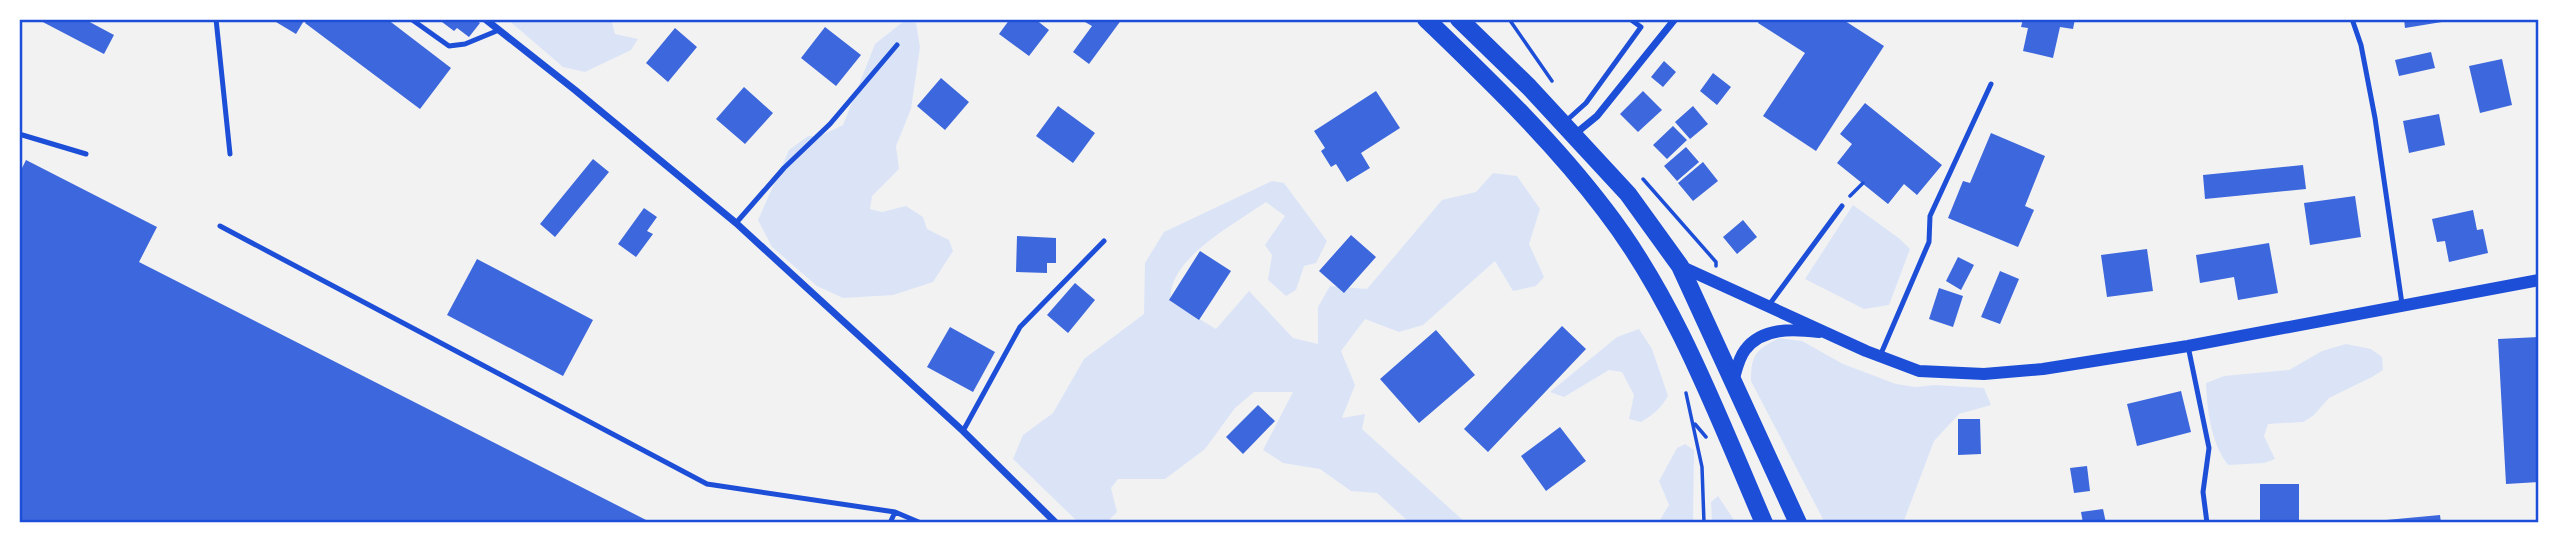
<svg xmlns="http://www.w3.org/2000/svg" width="2558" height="542" font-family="'Open Sans',sans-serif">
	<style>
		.green { fill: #dbe4f7 }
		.building { fill: #3d67dc }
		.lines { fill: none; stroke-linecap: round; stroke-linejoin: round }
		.path { stroke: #1d4ed8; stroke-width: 3.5 }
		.service { stroke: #1d4ed8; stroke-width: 5 }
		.minor { stroke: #1d4ed8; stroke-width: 7 }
		.tertiary { stroke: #1d4ed8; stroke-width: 12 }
		.primary { stroke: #1d4ed8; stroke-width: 18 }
		.neatline { fill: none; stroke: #1d4ed8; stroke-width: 2.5 }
	</style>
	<rect width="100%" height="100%" fill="#f2f2f2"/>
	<path class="green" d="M507,19H614L612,22L615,34L638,39L631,50L585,72L563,67Z
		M904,21L916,23L920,47L911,109L896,146L899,169L872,196L870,209L882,212L906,206L923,217L927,229L949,240L953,251L933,282L893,295L843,298L817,286L772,247L758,220L789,150L808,136H820L843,125L875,44Z
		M1493,173L1517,176L1540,209L1529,244L1544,277L1536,286L1513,291L1495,261L1423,325L1399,332L1365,319L1341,351L1355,385L1342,418L1365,414L1362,429L1466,523H1410L1377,493L1351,491L1320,469L1283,463L1263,450L1293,392H1254L1235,408L1205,449L1165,479H1118L1111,488L1117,512L1106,523H1079L1013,459L1023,435L1053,413L1084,359L1144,314L1145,263L1164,232L1272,181L1284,183L1327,241L1316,263L1304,266L1296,290L1286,296L1268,280L1272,255L1265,245L1285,216L1266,202C1235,224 1165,260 1171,302L1216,329L1249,291L1293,338L1318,344V307L1330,286L1367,289L1442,200L1476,192Z
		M1853,205L1900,239L1910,249L1889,305L1864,309L1805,279Z
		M1639,329L1652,349L1668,396C1661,408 1653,415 1641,422L1629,419L1634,395L1622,372L1609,370L1564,397L1550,392L1617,337Z
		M1779,338L1802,341L1843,364L1896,384L1916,387L1935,385L1984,388L1991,405L1959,414L1934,441L1903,523H1825L1751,381C1751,354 1756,350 1779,338Z
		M2346,344L2371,349L2382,357L2383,370L2372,377L2329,398L2313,416L2303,422L2268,424L2264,436L2275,459L2264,463L2228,465C2211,443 2207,410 2206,383L2224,376L2289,370L2322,351Z
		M1685,444L1694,450L1693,523H1658L1669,505L1659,481L1677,448Z
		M1718,496L1736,523H1712L1711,502Z"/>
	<path class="building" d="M37,19H84L114,35L104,54Z
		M271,19H305L296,34Z
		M308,19H387L451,68L420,109L305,23Z
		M438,19H474L480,23L469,37L457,28L454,31Z
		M1010,19H1035L1049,30L1029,56L999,34Z
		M1087,19H1122L1089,64L1073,52L1092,26L1085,22Z
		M1760,19H1842L1884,46L1816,151L1763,116L1805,53L1758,23Z
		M2023,19H2075L2073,29L2060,27L2053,58L2023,51L2028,28L2021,27Z
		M2404,19H2448V21L2405,28Z
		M825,27L861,55L836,86L801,58Z
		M675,28L697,47L668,82L646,63Z
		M2431,52L2435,68L2399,76L2395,60Z
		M2502,59L2512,105L2480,113L2469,66Z
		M1664,61L1676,72L1663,87L1651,77Z
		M1713,73L1731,87L1717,105L1700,91Z
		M941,78L969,102L945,130L917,106Z
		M744,87L773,113L745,144L716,119Z
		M1376,91L1400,128L1361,153L1370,168L1347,182L1336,164L1331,167L1321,151L1325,148L1314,131Z
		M1643,91L1662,110L1638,132L1620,114Z
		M1865,103L1942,165L1917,195L1904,184L1888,204L1837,163L1852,144L1840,134Z
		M1058,106L1095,133L1073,163L1036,136Z
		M1693,106L1708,124L1690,139L1675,122Z
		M2439,114L2445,145L2409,153L2403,121Z
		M1673,126L1687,140L1667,159L1653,145Z
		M1991,133L2045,156L2025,206L2034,210L2018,247L1948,218L1963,181L1970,183Z
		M1686,147L1699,162L1677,181L1664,166Z
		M593,159L609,172L555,237L540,224Z
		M26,160L157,227L139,262L652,523H19V174Z
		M1703,162L1718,181L1693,201L1678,183Z
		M2303,165L2306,189L2205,199L2203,175Z
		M2355,196L2361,237L2310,245L2304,203Z
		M644,208L657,217L647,231L653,234L636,257L618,244Z
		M2473,210L2477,230L2483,229L2488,253L2449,262L2445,241L2437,242L2432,219Z
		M1743,220L1757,237L1737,254L1723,237Z
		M1351,235L1376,257L1344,293L1319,271Z
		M1017,236L1056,238V263H1047V273L1016,272Z
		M2269,243L2278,293L2238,300L2234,277L2200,283L2196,255Z
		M2147,249L2153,291L2107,297L2101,255Z
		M1200,251L1231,271L1199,320L1169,300Z
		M1958,257L1974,265L1961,290L1946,281Z
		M477,259L593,320L563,376L447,315Z
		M2000,271L2019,279L2000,324L1981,317Z
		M1075,283L1095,300L1068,333L1047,315Z
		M1939,288L1963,296L1953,327L1929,319Z
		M1562,326L1586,349L1488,452L1464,429Z
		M950,327L995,352L973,392L927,367Z
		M1436,330L1475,375L1419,423L1380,379Z
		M2539,337V482L2506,484L2498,339Z
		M2181,391L2191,432L2137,446L2127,404Z
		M1258,405L1275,421L1243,454L1226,437Z
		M1958,419H1980L1981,454L1958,455Z
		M1560,427L1586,461L1546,491L1521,456Z
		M2087,466L2090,491L2074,493L2070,468Z
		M2260,484H2299V523H2260Z
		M2103,509L2106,523H2083L2081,512Z
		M2440,515L2441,523H2386V520Z"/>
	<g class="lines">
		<path class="path" d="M1509,19L1552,81
			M1643,179L1716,262V266
			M1850,196L1863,183
			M1686,393L1702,467L1704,523
			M1695,424L1706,437"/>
		<path class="service" d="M216,19L230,154
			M411,19L449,46L465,44L499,30
			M2352,19L2361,45L2375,118L2402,304
			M1566,121L1586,103L1641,27L1630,19
			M19,134L86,154
			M736,223L784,168L830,124L897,45
			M220,226L707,484L895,512L921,523
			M1769,305L1842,206
			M2188,346L2209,448L2203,492L2207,523
			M1880,356L1929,242L1930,216L1991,84
			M963,431L1020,327L1104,241
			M890,523L895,512"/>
		<path class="minor" d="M485,19L575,90L736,223L963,431L1056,523
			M1575,134L1597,116L1675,19"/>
		<path class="tertiary" d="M1680,266L1866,351L1919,371L1984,374L2043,369L2188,346L2539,280
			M1733,382C1736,372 1738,359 1745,350C1762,327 1793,329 1819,332"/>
		<path class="primary" d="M1426,19C1489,80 1552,140 1605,210C1676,302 1718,417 1764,523
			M1459,19L1529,87L1628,194L1680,266L1798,523"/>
	</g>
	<rect width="2558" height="542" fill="none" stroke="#ffffff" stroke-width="42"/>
	<rect x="21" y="21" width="2516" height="500" class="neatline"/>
</svg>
